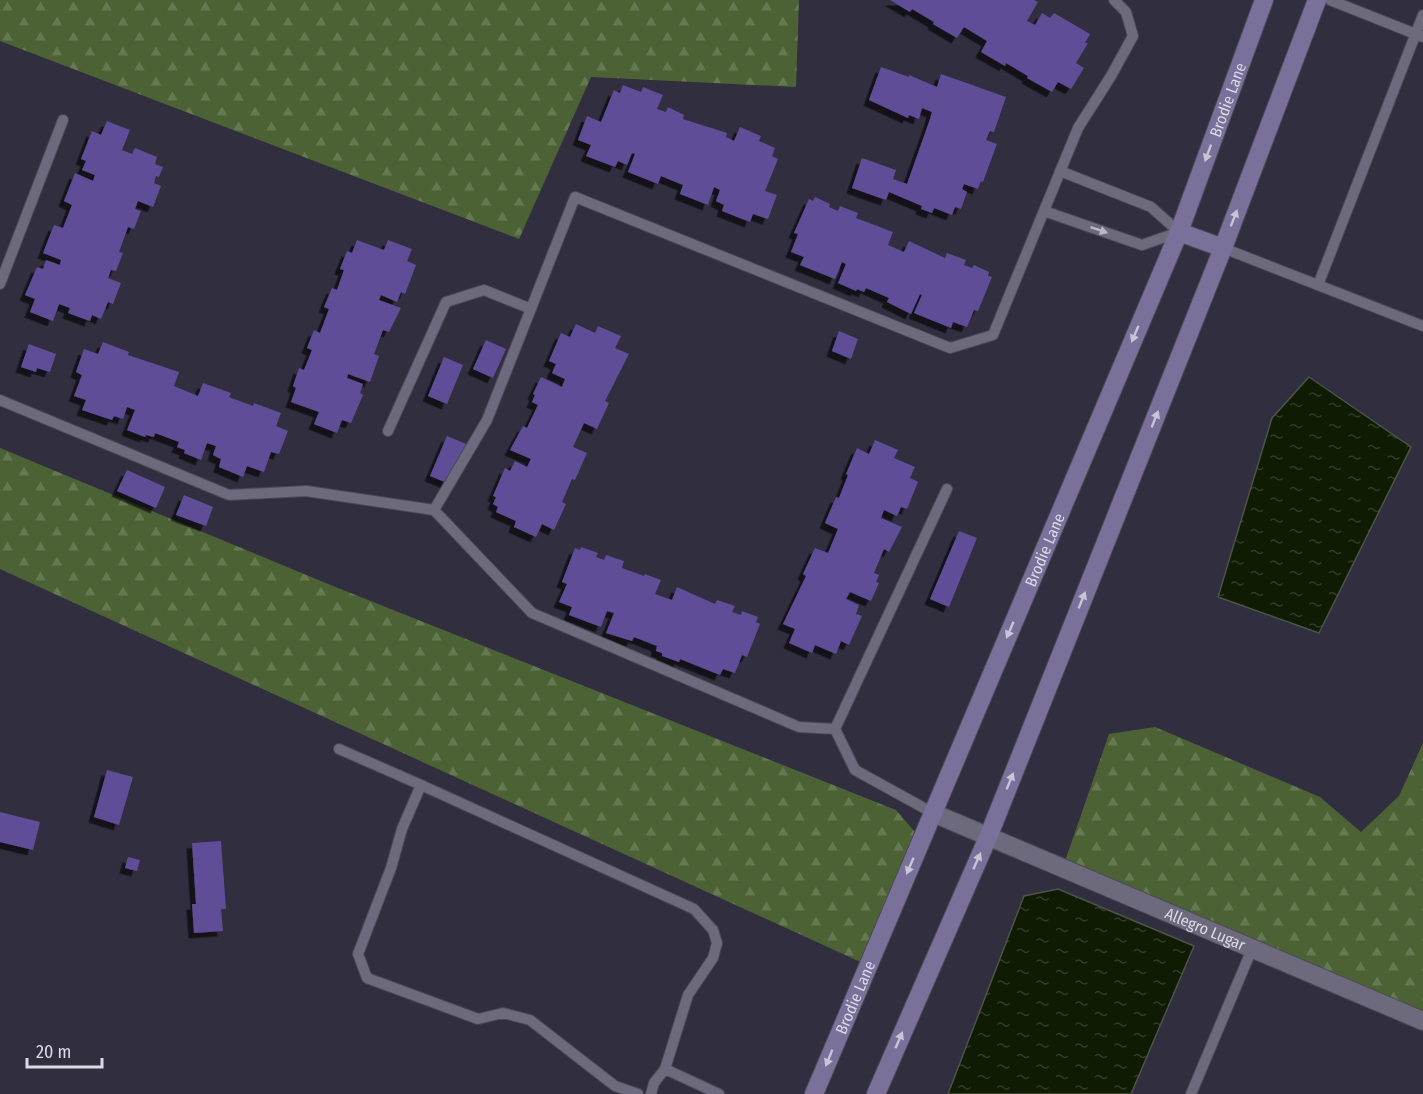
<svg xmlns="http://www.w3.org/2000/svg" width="1423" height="1094" font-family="'Fira Sans Condensed',sans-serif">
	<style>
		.forest { fill: url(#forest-firs) }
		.water { fill: url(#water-ripples); stroke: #4d5447; stroke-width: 1.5 }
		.building { fill: #5f4d97; filter: url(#shadow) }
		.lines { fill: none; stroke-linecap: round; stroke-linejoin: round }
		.lane-casing { stroke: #4b4957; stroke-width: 12 }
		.street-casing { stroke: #4b4957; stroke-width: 20 }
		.secondary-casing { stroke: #4b4957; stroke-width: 20 }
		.lane { stroke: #6d6a7d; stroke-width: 10 }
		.street { stroke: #6d6a7d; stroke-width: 18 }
		.secondary { stroke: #797199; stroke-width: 18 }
		.oneway { fill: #c7c5d6 }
		.oneway2 { fill: #bab8c6 }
		.labels { text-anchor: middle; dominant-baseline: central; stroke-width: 5; stroke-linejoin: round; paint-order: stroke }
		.street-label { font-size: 16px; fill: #dbdae5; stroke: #312e3f }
	</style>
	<defs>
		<pattern id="forest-firs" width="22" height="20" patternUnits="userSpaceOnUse" patternTransform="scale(1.5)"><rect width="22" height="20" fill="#4c6235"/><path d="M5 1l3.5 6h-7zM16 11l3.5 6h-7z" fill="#657852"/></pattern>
		<pattern id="water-ripples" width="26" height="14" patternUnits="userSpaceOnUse" patternTransform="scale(1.5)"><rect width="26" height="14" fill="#101b03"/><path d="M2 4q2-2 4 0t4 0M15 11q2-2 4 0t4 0" fill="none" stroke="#323c28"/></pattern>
		<filter id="shadow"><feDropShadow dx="-5.5" dy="5.5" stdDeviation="0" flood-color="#0009"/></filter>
	</defs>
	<rect width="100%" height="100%" fill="#312e3f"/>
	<path class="forest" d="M0,0H799L796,87L591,77L519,239L0,41Z
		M0,448L333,586L896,810L921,839L867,965L0,569Z
		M1155,727L1320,797L1361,832L1399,796L1423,743V1016L1063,867L1109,734Z"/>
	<path class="water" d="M1309,377L1411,447L1319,633L1218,597L1272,418Z
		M1058,889L1194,946L1131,1094H948L1024,896Z"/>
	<path class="building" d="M890,0H1034L1038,2L1027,21L1035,25L1042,13L1050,18L1054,13L1090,34L1085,43H1088L1076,63L1084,68L1071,89L1058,82L1052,92L1027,78L1028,76L1006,63L1005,66L981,52L987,41L964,27L957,38L933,24L934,22L912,9L910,12Z
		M881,67L909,77V75L937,87L941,74L1006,97L994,132L990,131L986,140L997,144L983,182L981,181L978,189L964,184L962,189L967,192L961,209L955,207L952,215L934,208L932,213L921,209L922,206L889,192L886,200L852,188L862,158L896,170L893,179L907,184L929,122L932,112L922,108L919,119L909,115L908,118L869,100Z
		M623,85L641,92L643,87L663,95L657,109L666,112L668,107L684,115L683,119L727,133L726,137L734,141L740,127L761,136L759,141L775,148L772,156L778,159L765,191L777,195L768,219L753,214L750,222L722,211L724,205L716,201L720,190L714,187L708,205L680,194L683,185L661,176L658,184L628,172L635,154L632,153L627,165L618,161L615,167L586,156L591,145L578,140L587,116L601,122L614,90L620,93Z
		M107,121L130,130L122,150L132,154L135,148L157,157L155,164L163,167L159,177L156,176L154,183L161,186L153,207L138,201L135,209L141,211L134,229L128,227L119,252L123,253L116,271L111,270L108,278L121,283L113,304L108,302L101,319L92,315L90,321L68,313L70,308L59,304L53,321L30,312L35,299L25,295L37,267L43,269L46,260L60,265L61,260L43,253L54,225L63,228L72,205L64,201L75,173L93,181L95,175L82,170L86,161L81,159L92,131L101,135Z
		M815,197L830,204L829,207L838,211L840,206L858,213L856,218L893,232L888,245L904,252L909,241L945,258L947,253L966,260L964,265L972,268L974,265L989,272L988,276L992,277L978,311L974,310L967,327L953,322L951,328L914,313L922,295L920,294L911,314L887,302L889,298L866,288L864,292L857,289L856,291L838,283L846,264L842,262L835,279L800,265L804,257L791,252L798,234L794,233L809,199L813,201Z
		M357,240L384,250L388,240L412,249L407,261L416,265L405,294L401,292L397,302L381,295L379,300L401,308L389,332L383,330L374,354L379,356L370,382L348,374L347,378L363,384L360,393L363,395L351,423L342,420L337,433L314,424L319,412L291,402L296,388L293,386L299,368L304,370L312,350L307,348L314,330L320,333L329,309L324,307L332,288L337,290L344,270L340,269L347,251L352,253Z
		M576,324L595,333L598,326L621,336L615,348L629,354L605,401L609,403L597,429L584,423L573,447L587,453L575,480L572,479L562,502L566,504L554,530L542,524L536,537L514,527L516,521L496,512L498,507L493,504L496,497L493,496L505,468L510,471L515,461L527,467L531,459L510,450L523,426L527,428L538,405L532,402L535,395L533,394L541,377L562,387L565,379L552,373L556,364L549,361L561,333L570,337Z
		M839,331L858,339L851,359L832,351Z
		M486,340L506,349L493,378L473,369Z
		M103,342L129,352L128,355L179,372L174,386L198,396L203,383L231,393L229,397L253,406L254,403L281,413L276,426L288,431L279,454L271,452L264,472L247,466L243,477L219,467L221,459L213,455L216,446L207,443L201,460L184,453L185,450L177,447L179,442L155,433L154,437L146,435L145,437L127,430L135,410L127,407L123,419L114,416L112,420L82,410L86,400L74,396L82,375L76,372L84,349L98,354Z
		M29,344L56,354L50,372L37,368L36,372L21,367Z
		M444,357L463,365L447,404L428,396Z
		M447,436L466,444L450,484L430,476Z
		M875,440L898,450L894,458L915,467L910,478L918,482L907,509L901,507L897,516L884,510L881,518L902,527L889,552L884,549L874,573L879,575L876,582L879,583L871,601L850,592L846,599L859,605L856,614L862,616L849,645L841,641L836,654L815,645L812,653L789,643L795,629L783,624L806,576L803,574L815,548L828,553L838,529L825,523L836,497L839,498L848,475L846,474L857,448L869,454Z
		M127,470L165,487L156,508L117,491Z
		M184,495L213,507L206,526L176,515Z
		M959,531L977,538L949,607L930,599Z
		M581,547L598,553L596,557L604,560L606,555L624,561L622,568L644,576L645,574L661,580L655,594L672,600L677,587L715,604L717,600L735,606L732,612L741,615L742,611L758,617L756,622L760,624L747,657L742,655L735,673L723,669L720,675L680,659L679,662L662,656V653L656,651L657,646L634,637L632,641L606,633L614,613L607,611L601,627L569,615L572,607L559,602L567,584L562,582L575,548L580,550Z
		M107,770L133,777L119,825L94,817Z
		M0,812L40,822L33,850L0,842Z
		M221,841L226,909H221L223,931L194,933L192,904H196L192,843Z
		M128,857L140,860L137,871L125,868Z"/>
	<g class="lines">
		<defs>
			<path id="lane" d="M1330,0L1423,37
				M1044,211L1142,245L1179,232L1151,207L1060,171
				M1223,248L1423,326
				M0,284L63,120
				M1318,285L1423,15
				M0,400L229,495L306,491L434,510
				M388,431L446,302L484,290L531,309
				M835,729L947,489
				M339,749L421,785
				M933,813L855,770L835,729L799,727L532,613L434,510L487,420L575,197L950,348L993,335L1078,128L1111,76L1133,36L1126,12L1114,0
				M665,1069L719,1094
				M638,1094L615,1086L530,1020L503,1013L478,1019L367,978L358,954L391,868L402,829L421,785L694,909L713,930L717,943L713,958L688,995L665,1069L654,1083L651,1094
				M1191,1094L1252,949"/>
			<g id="street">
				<path id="s1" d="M933,813L1423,1021"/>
			</g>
			<g id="secondary">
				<path d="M1179,232L1223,248"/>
				<path id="s2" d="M814,1094L1179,232L1264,0"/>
				<path d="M876,1094L989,835L1223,248L1317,0"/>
			</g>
		</defs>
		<use href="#lane" class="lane-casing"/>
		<use href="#street" class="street-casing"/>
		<use href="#secondary" class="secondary-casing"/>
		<use href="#lane" class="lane"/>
		<use href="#street" class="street"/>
		<use href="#secondary" class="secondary"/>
	</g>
	<defs><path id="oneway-solid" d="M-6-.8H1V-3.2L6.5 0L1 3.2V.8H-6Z" transform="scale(1.5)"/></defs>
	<g class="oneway">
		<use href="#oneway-solid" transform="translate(1208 153) rotate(110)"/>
		<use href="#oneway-solid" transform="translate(1234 218) rotate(-69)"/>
		<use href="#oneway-solid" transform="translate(1135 334) rotate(113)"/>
		<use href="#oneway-solid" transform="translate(1155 419) rotate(-68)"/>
		<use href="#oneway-solid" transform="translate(1082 600) rotate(-68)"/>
		<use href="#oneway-solid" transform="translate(1010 630) rotate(113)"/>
		<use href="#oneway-solid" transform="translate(1010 781) rotate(-68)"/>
		<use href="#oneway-solid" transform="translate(977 861) rotate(-66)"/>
		<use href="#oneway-solid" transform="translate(910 866) rotate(113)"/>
		<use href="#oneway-solid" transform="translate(899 1040) rotate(-67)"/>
		<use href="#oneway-solid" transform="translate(829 1058) rotate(112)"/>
	</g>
	<use class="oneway2" href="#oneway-solid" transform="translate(1099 230) rotate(19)"/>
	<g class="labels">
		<g class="street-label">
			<text stroke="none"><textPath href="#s2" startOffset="1077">Brodie Lane</textPath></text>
			<text stroke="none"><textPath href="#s2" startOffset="591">Brodie Lane</textPath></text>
			<text stroke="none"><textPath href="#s1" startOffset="296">Allegro Lugar</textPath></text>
			<text stroke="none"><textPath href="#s2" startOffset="105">Brodie Lane</textPath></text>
		</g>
	</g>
	<path d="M27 1058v9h75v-9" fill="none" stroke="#dbdae5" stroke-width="3"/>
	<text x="36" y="1058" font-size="18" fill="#dbdae5" stroke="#312e3f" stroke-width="4.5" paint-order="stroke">20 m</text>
</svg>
